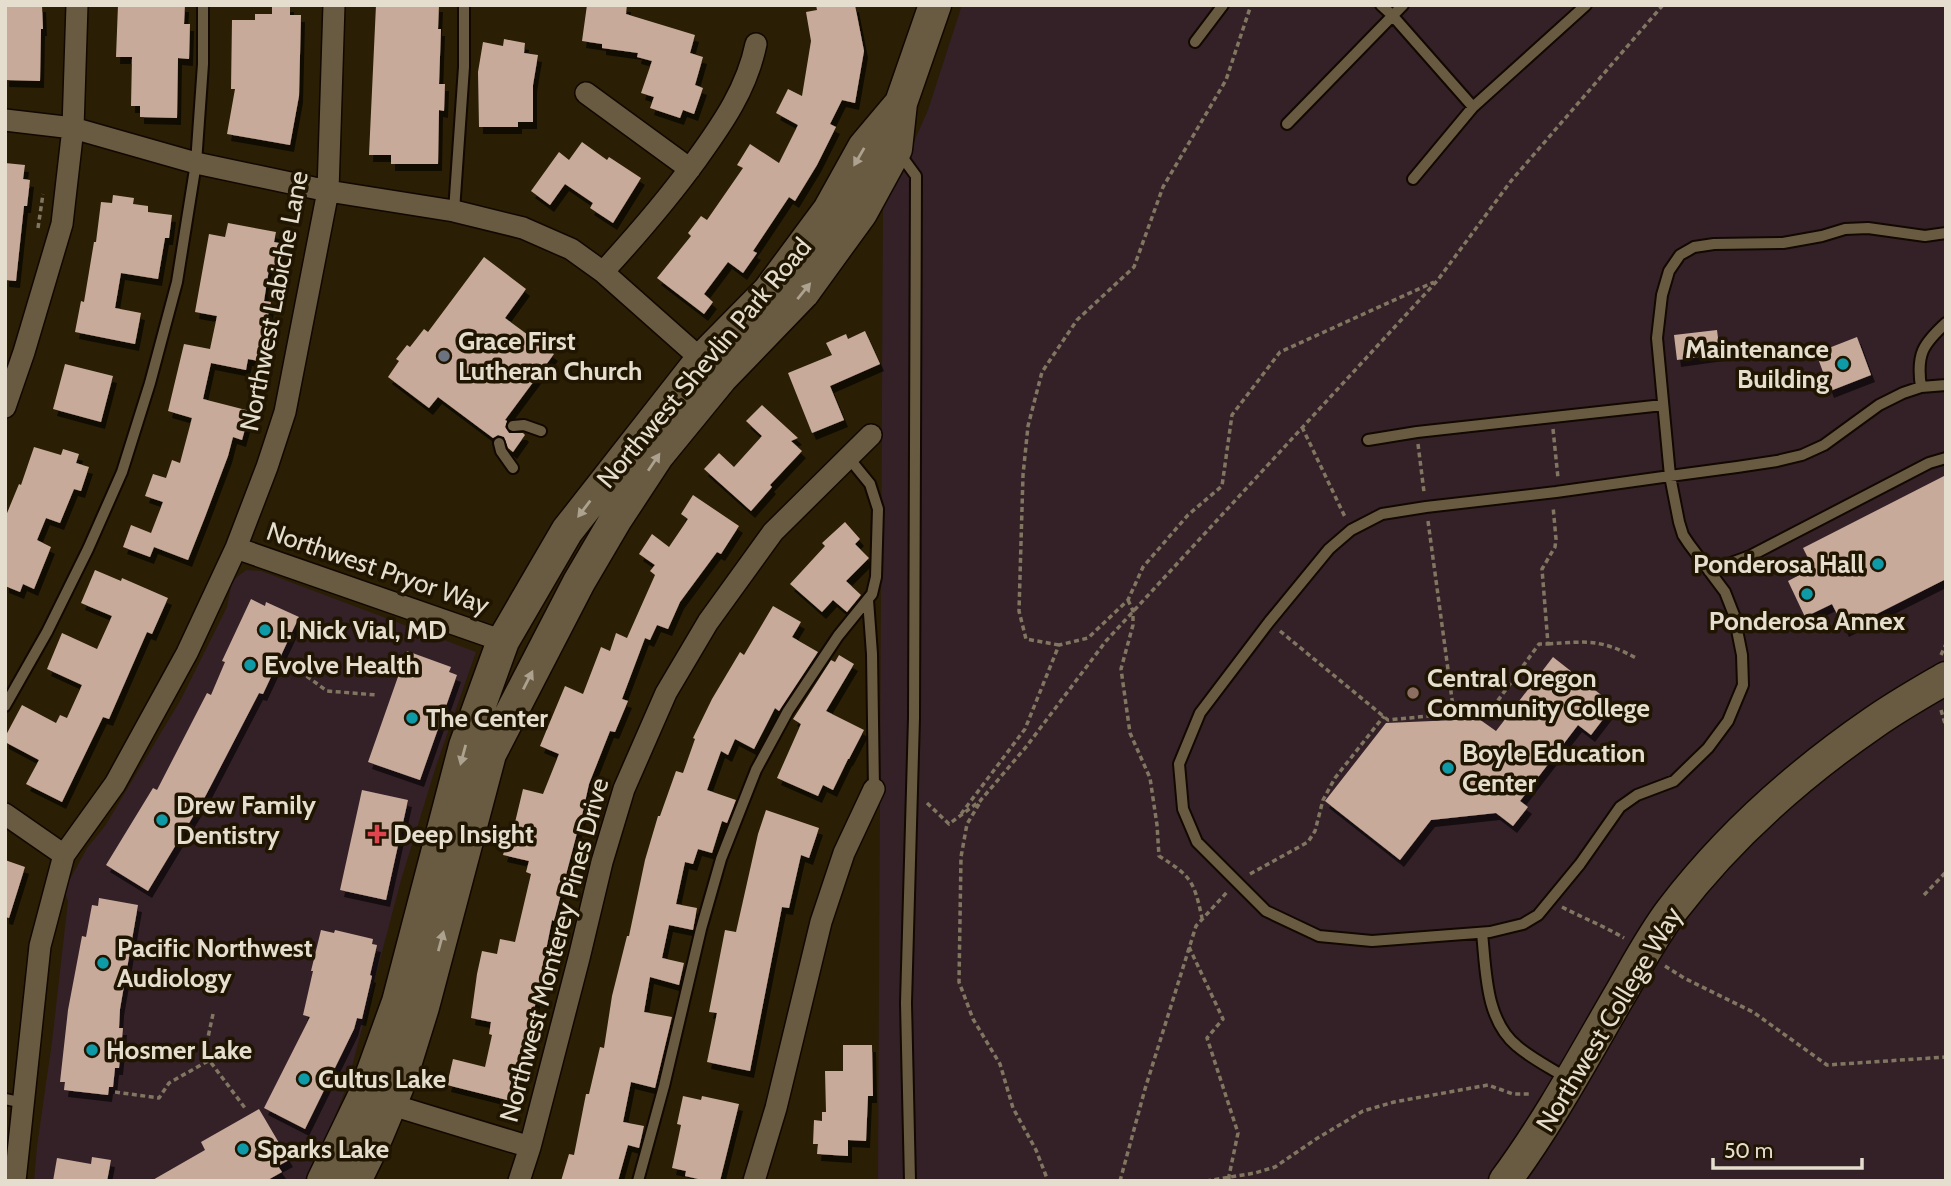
<svg xmlns="http://www.w3.org/2000/svg" width="1951" height="1186" font-family="Cabin,sans-serif">
	<style>
		.commercial { fill: #342127 }
		.building { fill: #c8aa9b; filter: url(#shadow) }
		.lines { fill: none; stroke-linecap: round; stroke-linejoin: round }
		.lane-casing { stroke: #120800; stroke-width: 14 }
		.street-casing { stroke: #120800; stroke-width: 24 }
		.secondary-casing { stroke: #120800; stroke-width: 35 }
		.path { stroke: #807661; stroke-width: 3.5; stroke-dasharray: 5 3.5; stroke-linecap: butt }
		.lane { stroke: #695b41; stroke-width: 10 }
		.street { stroke: #695b41; stroke-width: 21 }
		.secondary { stroke: #695b41; stroke-width: 32 }
		.oneway { fill: #ada28f }
		.worship-dot { fill: #6b7280; stroke: #201500; stroke-width: 2.5 }
		.culture-dot { fill: #0f9aa8; stroke: #201500; stroke-width: 2.5 }
		.education-dot { fill: #8d6e63; stroke: #201500; stroke-width: 2.5 }
		.health-dot { fill: #e0444e; stroke: #201500; stroke-width: 2.5 }
		.labels { text-anchor: middle; dominant-baseline: central; stroke-width: 7; stroke-linejoin: round; paint-order: stroke }
		.street-label { font-size: 26px; fill: #e5ddce; stroke: #201500 }
		.poi-label { font-size: 26px; font-weight: bold; fill: #e5ddce; stroke: #201500; text-anchor: start }
	</style>
	<defs>
		<filter id="shadow"><feDropShadow dx="4" dy="7" stdDeviation="0" flood-color="#0009"/></filter>
	</defs>
	<rect width="100%" height="100%" fill="#2a1e05"/>
	<path class="commercial" d="M962,5H1946V1181H878L883,205L906,160L928,110Z
		M246,570L261,571L476,652L436,766L401,880L347,1085L321,1153L304,1181H34L37,1147L52,1042L68,901L64,890L87,848L105,826L180,701L227,607L232,581Z"/>
	<path class="building" d="M5,5H42L43,29H41L40,81L5,80Z
		M118,5H185L184,24H190L189,59L178,58L177,118L140,117V106H131L132,57H116Z
		M272,5H290V15H301L299,96L290,145L227,134L235,89H231L232,20H255V14H272Z
		M376,5H439L438,29H441L439,84H445L444,111L439,110L438,164H391V155H369Z
		M587,5H627L626,14L695,35L690,53L703,57L695,85L703,88L694,114L683,110L680,118L650,108L654,97L641,93L652,61L637,57L638,53L602,48V44L582,41Z
		M816,5H855L864,51L855,103L842,100L830,124L836,127L817,165L795,201L789,197L753,251L757,253L743,273L728,262L704,294L713,302L704,314L657,278L691,236L688,233L701,216L707,220L743,168L737,165L750,144L779,163L798,125L776,113L788,89L802,96L811,41L806,12L817,10Z
		M504,39L525,43L524,53L538,55L533,85V122H518V127H479L478,72L483,42L503,46Z
		M582,142L607,160L609,157L641,178L613,223L590,208L593,203L565,184L550,205L531,191L559,152L569,160Z
		M5,163L25,165L23,179L30,180L27,206H24L16,281L5,280Z
		M113,195L134,198L133,204L148,206V212L172,215L169,238H165L158,279L121,273L115,308L141,313L135,344L75,332L81,301L84,302L94,242H96L101,202L112,203Z
		M228,223L276,232L274,242L284,244L279,271L269,269L264,301L271,302L258,361L248,359L246,370L211,363L203,399L250,411L242,440L233,437L228,456L205,517L188,560L154,547L150,557L123,547L131,525L151,533L163,502L145,496L153,474L166,478L172,460L180,463L192,418L168,411L184,344L210,349L217,316L195,312L209,234L225,237Z
		M484,257L526,289L505,318L554,354L505,420L507,421L505,427L509,433H523L525,435L513,452L508,448L504,437L498,435L493,438L438,397L429,408L388,377L399,361L396,359L407,345L410,347L424,329L428,332Z
		M1717,330L1720,354L1677,360L1674,335Z
		M865,331L880,364L830,386L844,420L812,433L788,373L832,355L826,343L846,334L848,339Z
		M1857,337L1871,375L1830,391L1816,353Z
		M65,364L113,376L101,422L53,409Z
		M762,405L798,438L791,441L802,451L770,485L772,487L751,511L704,469L719,453L734,467L762,436L746,421Z
		M34,447L61,455L63,449L79,454L76,463L89,467L81,491L74,489L60,523L46,518L37,540L51,547L34,589L23,584L20,592L5,586V518L19,484L21,485Z
		M1946,475V579L1845,630L1832,604L1805,617L1788,581L1813,568L1803,548Z
		M693,495L739,526L721,554L717,552L680,602L668,629L657,625L650,640L645,638L622,699L628,701L615,732L610,731L589,784L579,829H578L554,921L552,920L528,1041H526L511,1101L447,1085L453,1059L485,1067L492,1035L489,1034L491,1022L471,1018L477,974L482,951L497,954L500,939L515,942L531,874L526,872L529,861L503,855L509,834L512,835L523,789L543,794L559,754L540,746L547,729L565,686L583,694L601,647L610,651L616,633L627,638L655,575L650,571L655,565L639,554L652,534L669,547L688,519L681,514Z
		M845,522L860,539L855,544L869,558L846,581L861,595L847,612L833,600L822,612L790,584L825,546L822,543Z
		M95,570L121,581L122,578L168,598L152,634L147,632L109,719L103,717L62,802L26,784L39,760L5,742V737L22,705L56,723L60,715L67,718L82,685L47,669L62,633L97,649L112,616L81,603Z
		M251,599L265,606L266,602L299,617L263,694L259,693L206,795L148,891L106,865L153,788L157,790L207,693L211,695L225,662L222,661Z
		M773,606L801,622L792,637L818,652L779,711L775,708L754,749L735,739L728,755L721,751L707,790L736,800L727,823L722,821L712,853L698,849L693,864L685,862L676,904L697,908L693,930L669,925L662,958L684,963L679,985L650,977L644,1012L672,1017L655,1088L631,1082L623,1122L644,1126L639,1148L628,1145L618,1181H561L569,1154L574,1155L586,1094H589L600,1047L604,1048L612,996L627,936H629L645,860L658,816H660L676,771L683,773L695,739L693,738L712,699L740,652L744,655Z
		M407,651L451,667L449,672L457,675L420,780L368,762L400,671L397,670L401,656L405,657Z
		M839,655L854,664L826,711L864,730L849,759H848L833,790L823,785L818,796L777,778L801,724L793,719L831,660L835,662Z
		M1553,657L1614,705L1591,735L1578,725L1520,801L1528,807L1513,826L1496,813L1431,820L1400,860L1325,801L1386,723L1479,719L1496,731Z
		M362,790L408,800L386,900L340,890Z
		M766,810L819,828L809,858L801,855L789,908L782,907L750,1071L707,1062L717,1013L709,1012L725,930L736,932L758,834Z
		M5,860L25,867L9,918L5,917Z
		M99,898L138,905L120,1009L119,1028H123L119,1068H115L113,1087H109L108,1095L64,1090L65,1082H60L68,1010L82,936L86,937L92,905L98,906Z
		M321,930L334,933L335,930L373,939L372,944L377,945L370,975L372,976L362,1019L357,1018L354,1029L305,1129L264,1108L310,1017L303,1015L313,971H311Z
		M843,1045H872L873,1096H868L866,1141L848,1140V1156L817,1154L818,1144H813L814,1120L822,1121V1112H826L825,1071H843Z
		M683,1096L701,1100L702,1096L739,1104L720,1181H707L685,1176L686,1171L672,1168L681,1125L677,1124Z
		M259,1109L289,1160L278,1166L282,1172L266,1181H151L205,1150L201,1142Z
		M92,1157L111,1160L107,1181H53L57,1158L91,1164Z"/>
	<g class="lines">
		<defs>
			<path id="lane" d="M1381,5L1392,15L1473,107L1413,179
				M1195,42L1223,5
				M1473,107L1586,5
				M1287,124L1403,5
				M900,154L916,176L914,718L906,1003L910,1181
				M454,211L464,67V5
				M1946,233L1925,236L1868,228L1845,229L1822,236L1783,243L1714,244L1694,247L1680,255L1669,271L1662,295L1657,338L1670,476L1679,522L1683,535L1689,544L1725,592L1734,615L1742,655L1743,685L1728,721L1708,748L1674,781L1637,795L1620,807L1580,864L1538,915L1523,924L1490,932L1372,941L1319,936L1266,911L1197,842L1183,809L1179,764L1200,713L1269,622L1329,549L1351,530L1382,514L1426,507L1556,492L1670,476L1737,467L1777,461L1802,455L1824,445L1879,405L1903,393L1921,387L1946,385
				M1921,387C1916,354 1923,344 1946,323
				M513,426L524,425L541,431
				M1368,440L1417,432L1663,405
				M499,443L501,451L513,468
				M1709,571L1750,556L1929,463L1946,458
				M868,600L872,654L874,789
				M5,706L47,632L88,549L122,472L150,383L177,282L196,163L203,64V5
				M1482,933C1486,970 1485,1020 1517,1046C1532,1059 1551,1068 1568,1079
				M5,1099L24,1103
				M638,1181L664,1086L701,929L721,859L756,770L788,711L838,636L872,594L876,577L878,509L870,484L848,457"/>
			<path id="street" d="M586,93L690,169
				M5,120L73,128L196,163L328,191L454,211L523,228L571,249L603,272L710,367
				M603,272C636,236 668,199 697,159C723,123 747,88 756,44
				M5,407L24,352L62,224L73,128L77,5
				M236,548L503,641
				M5,814L64,855
				M379,1101L530,1147
				M15,1181L40,946L64,855L115,784L187,653L236,548L267,467L285,412L328,191L334,5
				M519,1181L530,1147L579,958L602,862L624,789L666,693L708,622L773,532L871,435
				M754,1181L776,1108L821,922L844,853L874,789"/>
			<path id="secondary" d="M323,1181L364,1096L398,1002L465,746L503,641L567,531L702,359L769,291L829,210L864,147L901,103
				M355,1181L377,1136L400,1081L423,1007L490,754L579,582L616,519L658,455L721,378L803,293L861,213L896,149L901,103L935,5
				M1505,1181C1548,1123 1583,1058 1619,996C1636,967 1652,936 1672,910C1727,838 1799,774 1873,723C1897,706 1922,692 1946,678"/>
		</defs>
		<use href="#lane" class="lane-casing"/>
		<use href="#street" class="street-casing"/>
		<use href="#secondary" class="secondary-casing"/>
		<path class="path" d="M38,228L43,194
			M1302,427L1345,517
			M1553,429L1558,478
			M1418,444L1424,492
			M1428,521L1454,714
			M1128,600L1133,611V625L1121,669L1130,733L1150,778L1157,825L1159,856C1191,876 1194,881 1202,918
			M1280,631L1388,720L1491,710L1539,644H1548L1542,569L1555,547L1556,539L1553,506
			M1548,644C1588,641 1601,639 1638,659
			M1059,645L1026,639L1019,611L1023,475L1028,426L1042,372L1077,320L1134,267L1163,187L1226,80L1251,5
			M1941,655L1946,644
			M286,661L327,691L377,695
			M1941,710L1946,727
			M927,803L949,824L980,801L1026,747L1106,641L1437,281L1511,181L1663,5
			M979,804L967,824L961,857L959,982L973,1019L1000,1064L1013,1108L1036,1150L1048,1181
			M961,814L1025,729L1059,645L1088,638L1128,600L1143,567L1188,515L1222,486L1232,415L1280,352L1434,282
			M1250,874L1308,842L1315,831L1323,800L1335,778L1384,716
			M1924,895L1946,872
			M1562,907C1583,918 1604,926 1624,938
			M1189,947L1223,1019L1207,1038L1238,1133L1229,1176V1181
			M1665,966L1684,978L1753,1012L1827,1065L1946,1057
			M213,1014L207,1042L206,1056L245,1108
			M115,1092L159,1098L169,1083L208,1061
			M1120,1181L1145,1089L1196,926L1228,891
			M1206,1181L1255,1173L1275,1167L1316,1139L1363,1111L1394,1102L1488,1085L1513,1094H1531"/>
		<use href="#lane" class="lane"/>
		<use href="#street" class="street"/>
		<use href="#secondary" class="secondary"/>
	</g>
	<defs><path id="oneway-solid" d="M-6-.8H1V-3.2L6.5 0L1 3.2V.8H-6Z" transform="scale(1.75)"/></defs>
	<g class="oneway">
		<use href="#oneway-solid" transform="translate(859 157) rotate(120)"/>
		<use href="#oneway-solid" transform="translate(804 291) rotate(-51)"/>
		<use href="#oneway-solid" transform="translate(654 462) rotate(-56)"/>
		<use href="#oneway-solid" transform="translate(584 509) rotate(127)"/>
		<use href="#oneway-solid" transform="translate(528 680) rotate(-63)"/>
		<use href="#oneway-solid" transform="translate(463 755) rotate(105)"/>
		<use href="#oneway-solid" transform="translate(441 941) rotate(-75)"/>
	</g>
	<circle class="worship-dot" cx="444" cy="356" r="7"/>
	<g class="culture-dot">
		<circle cx="1843" cy="364" r="7"/>
		<circle cx="1878" cy="564" r="7"/>
		<circle cx="1807" cy="594" r="7"/>
		<circle cx="265" cy="630" r="7"/>
		<circle cx="250" cy="665" r="7"/>
		<circle cx="412" cy="718" r="7"/>
		<circle cx="1448" cy="768" r="7"/>
		<circle cx="162" cy="820" r="7"/>
		<circle cx="103" cy="963" r="7"/>
		<circle cx="92" cy="1050" r="7"/>
		<circle cx="304" cy="1079" r="7"/>
		<circle cx="243" cy="1149" r="7"/>
	</g>
	<circle class="education-dot" cx="1413" cy="693" r="7"/>
	<path class="health-dot" d="M373.5 823.5h7v7h7v7h-7v7h-7v-7h-7v-7h7z"/>
	<g class="labels">
		<g class="street-label">
			<text transform="translate(274 301) rotate(-79)">Northwest Labiche Lane</text>
			<text transform="translate(704 363) rotate(-50)">Northwest Shevlin Park Road</text>
			<text transform="translate(378 568) rotate(19)">Northwest Pryor Way</text>
			<text transform="translate(554 950) rotate(-75)">Northwest Monterey Pines Drive</text>
			<text transform="translate(1609 1019) rotate(-59)">Northwest College Way</text>
		</g>
		<g class="poi-label">
			<text x="458" y="341">Grace First<tspan x="458" dy="30">Lutheran Church</tspan></text>
			<text x="1829" y="349" text-anchor="end">Maintenance<tspan x="1829" dy="30">Building</tspan></text>
			<text x="1864" y="564" text-anchor="end">Ponderosa Hall</text>
			<text x="1807" y="621" text-anchor="middle">Ponderosa Annex</text>
			<text x="279" y="630">I. Nick Vial, MD</text>
			<text x="264" y="665">Evolve Health</text>
			<text x="1427" y="678">Central Oregon<tspan x="1427" dy="30">Community College</tspan></text>
			<text x="426" y="718">The Center</text>
			<text x="1462" y="753">Boyle Education<tspan x="1462" dy="30">Center</tspan></text>
			<text x="176" y="805">Drew Family<tspan x="176" dy="30">Dentistry</tspan></text>
			<text x="393" y="834">Deep Insight</text>
			<text x="117" y="948">Pacific Northwest<tspan x="117" dy="30">Audiology</tspan></text>
			<text x="106" y="1050">Hosmer Lake</text>
			<text x="318" y="1079">Cultus Lake</text>
			<text x="257" y="1149">Sparks Lake</text>
		</g>
	</g>
	<rect width="1951" height="1186" fill="none" stroke="#e5ddce" stroke-width="14"/>
	<path d="M1713 1158v10h149v-10" fill="none" stroke="#e5ddce" stroke-width="3.5"/>
	<text x="1724" y="1158" font-size="21" fill="#e5ddce" stroke="#201500" stroke-width="5" paint-order="stroke">50 m</text>
</svg>
